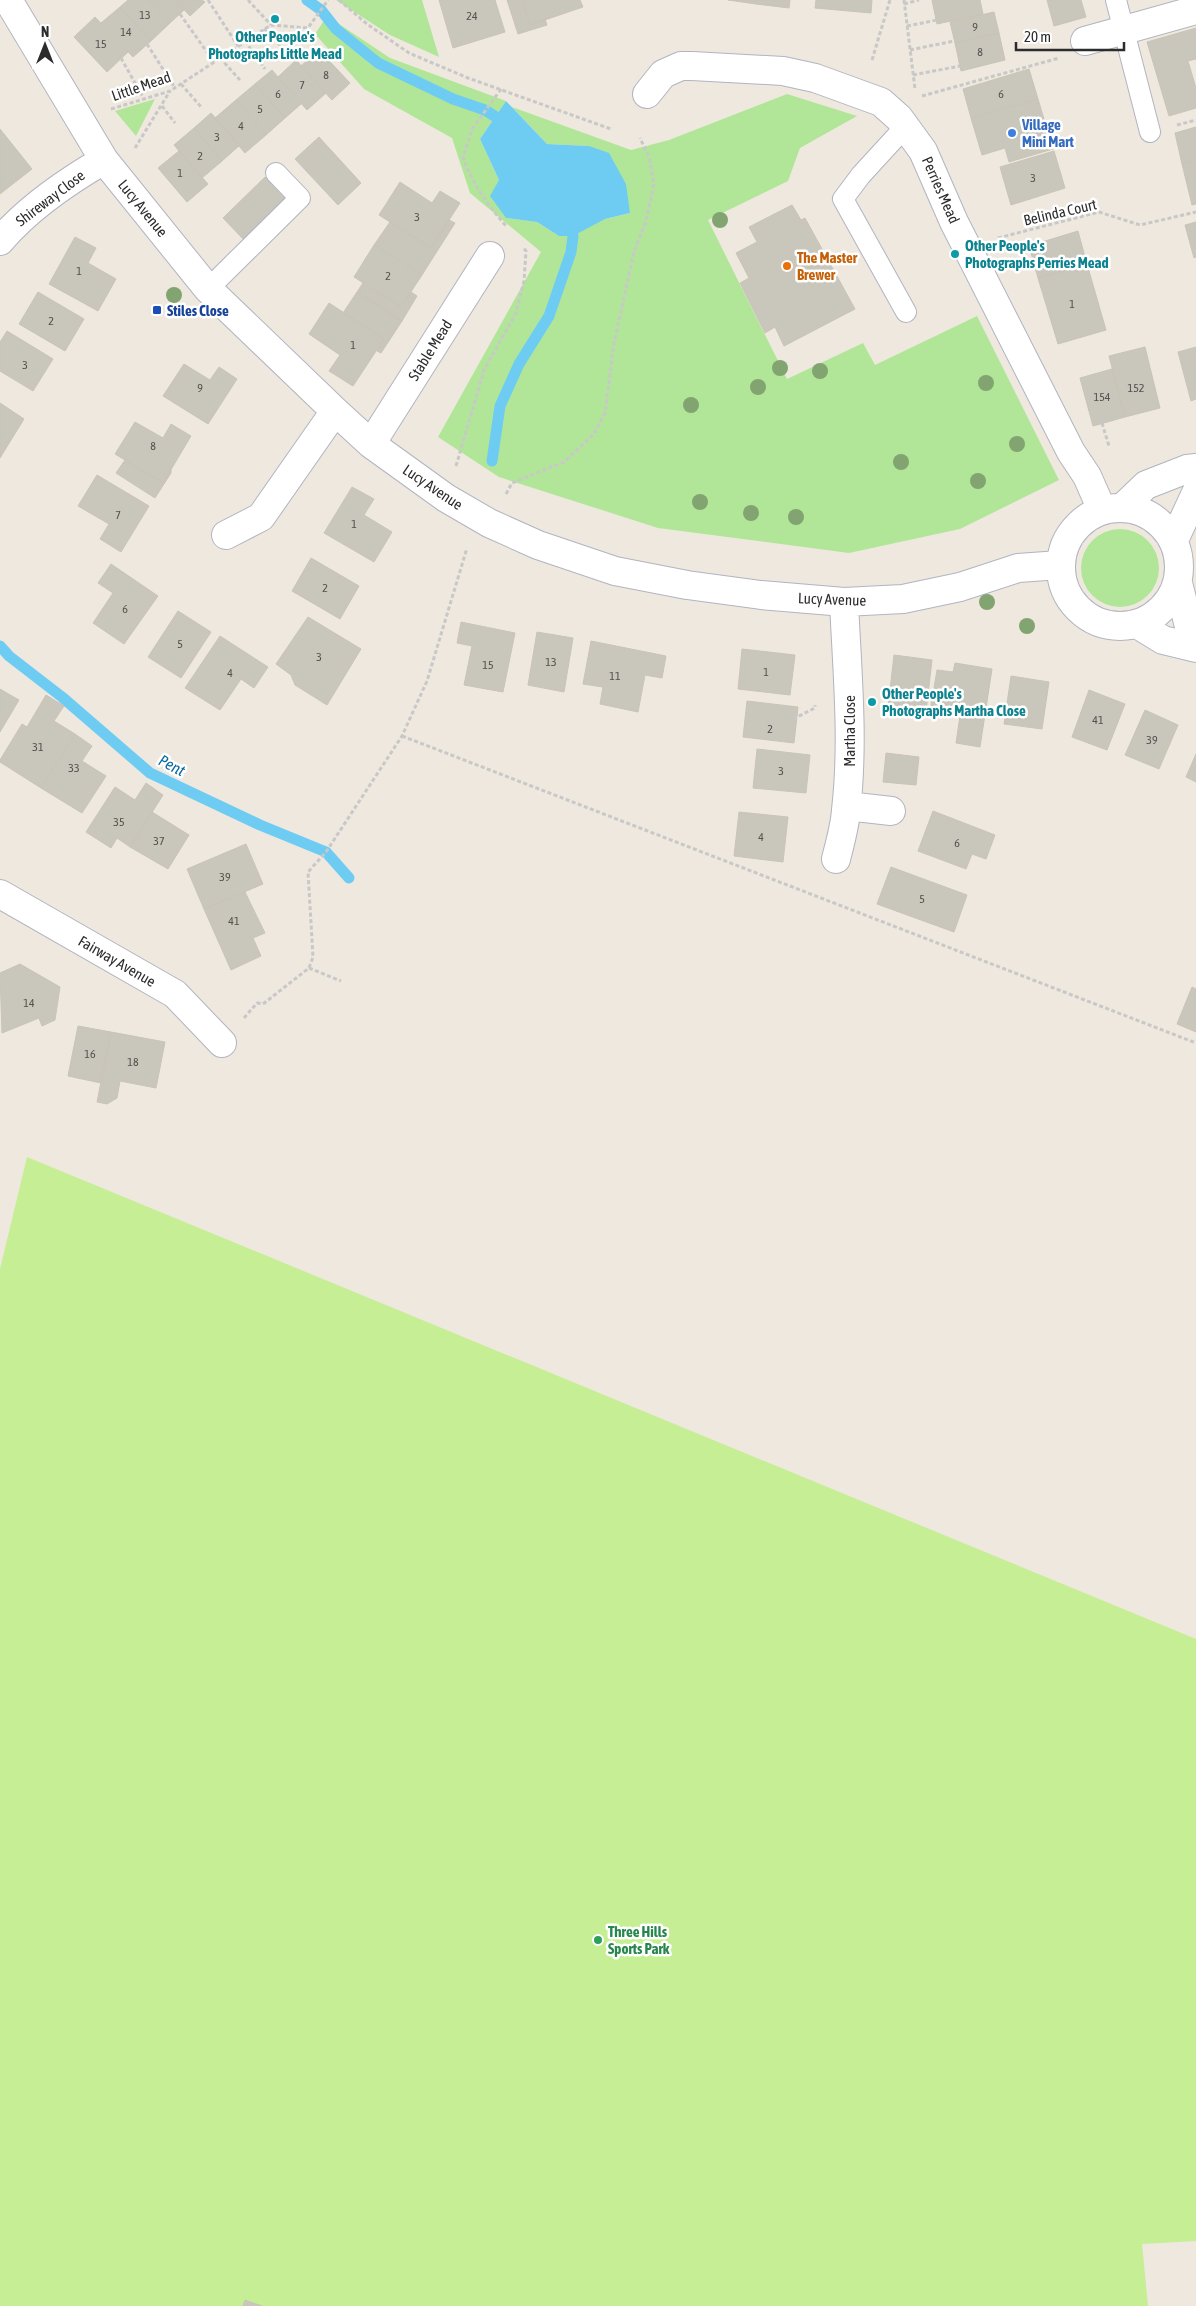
<svg xmlns="http://www.w3.org/2000/svg" width="1196" height="2306" font-family="'Asap Condensed',sans-serif">
	<style>
		.green { fill: #b1e699 }
		.pitch { fill: #c6ee95 }
		.water { fill: #6eccf3 }
		.lines { fill: none; stroke-linecap: round; stroke-linejoin: round }
		.stream { stroke: #6eccf3; stroke-width: 11 }
		.building { fill: #c9c6bc; stroke: #cac4b7 }
		.service-casing { stroke: #b2b4c0; stroke-width: 22 }
		.minor-casing { stroke: #b2b4c0; stroke-width: 30 }
		.tertiary-casing { stroke: #b2b4c0; stroke-width: 30 }
		.path { stroke: #c8c8c8; stroke-width: 3; stroke-dasharray: 4 2.5; stroke-linecap: butt }
		.service { stroke: #fff; stroke-width: 20 }
		.minor { stroke: #fff; stroke-width: 28 }
		.tertiary { stroke: #fff; stroke-width: 28 }
		.tree { fill: #81a471 }
		.culture-dot { fill: #0f9aa8; stroke: #fff; stroke-width: 2 }
		.shop-dot { fill: #3f7fe0; stroke: #fff; stroke-width: 2 }
		.food-dot { fill: #e8710a; stroke: #fff; stroke-width: 2 }
		.transit-dot { fill: #1a4fb4; stroke: #fff; stroke-width: 2 }
		.leisure-dot { fill: #2e9e5b; stroke: #fff; stroke-width: 2 }
		.labels { text-anchor: middle; dominant-baseline: central; stroke-width: 5; stroke-linejoin: round; paint-order: stroke }
		.number-label { font-size: 12px; fill: #535250 }
		.culture-label { font-size: 15px; font-weight: bold; fill: #0d838f; stroke: #fff; text-anchor: start }
		.street-label { font-size: 15px; fill: #2c2c2c; stroke: #fff }
		.shop-label { font-size: 15px; font-weight: bold; fill: #366cbe; stroke: #fff; text-anchor: start }
		.food-label { font-size: 15px; font-weight: bold; fill: #c56008; stroke: #fff; text-anchor: start }
		.transit-label { font-size: 15px; font-weight: bold; fill: #164399; stroke: #fff; text-anchor: start }
		.leisure-label { font-size: 15px; font-weight: bold; fill: #27864d; stroke: #fff; text-anchor: start }
		.water-label { font-size: 16px; font-style: italic; fill: #096aa3; stroke: #fff }
	</style>
	<rect width="100%" height="100%" fill="#eee8de"/>
	<path class="green" d="M336,0H422L439,57L390,35Z
		M327,16L390,58L506,101L480,139L499,180L506,218L537,222L559,236L605,219L630,213L589,146L547,144L512,107L631,150L669,140L787,94L857,116L800,148L788,181L708,220L787,379L863,343L875,365L977,316L1059,480L960,529L849,553L658,528L499,477L438,437L541,252L470,193L452,138L364,89L315,34Z
		M155,99L136,136L115,111Z
		M1081 568a39 39 0 1 1 78 0a39 39 0 1 1-78 0Z"/>
	<path class="pitch" d="M27,1157L1196,1639V2241L1142,2244L1148,2306H0V1269Z"/>
	<path class="water" d="M506,101L547,144L589,146L609,153L626,184L630,213L605,219L573,236H559L537,222L506,218L490,196L499,180L480,139Z"/>
	<g class="lines">
		<path class="stream" d="M307,0L321,10L336,29L378,63L453,99L485,110L496,117
			M492,461L500,406L519,364L549,316L571,252L573,236
			M0,646L9,656L62,697L150,773L260,825L326,852L349,878"/>
	</g>
	<path class="building" d="M128,0H149L170,23L151,41L120,7Z
		M149,0H175L184,10L170,23Z
		M175,0H202L205,2L190,16Z
		M439,0H495L505,32L453,48Z
		M507,0H522L530,25L545,19L547,25L518,34Z
		M522,0H580L583,7L530,25Z
		M728,0H757L756,4Z
		M757,0H790L789,8L756,4Z
		M816,0H872L871,13L815,8Z
		M932,0H980L983,14L937,24Z
		M1047,0H1081L1086,17L1054,26Z
		M120,7L151,41L133,57L101,23Z
		M994,12L999,33L955,43L950,22Z
		M95,17L128,52L107,72L74,37Z
		M1196,28V59L1188,61L1196,88V108L1169,116L1147,42Z
		M999,33L1005,60L961,71L955,43Z
		M319,50L350,83L332,100L301,66Z
		M296,60L326,93L307,110L278,77Z
		M1029,69L1038,99L971,118L963,89Z
		M272,70L301,104L285,118L255,84Z
		M255,84L285,118L266,135L236,100Z
		M1038,99L1053,149L1009,162L1005,148L982,155L971,118Z
		M236,100L266,135L245,153L215,118Z
		M211,113L240,145L222,161L194,128Z
		M1196,127V161L1182,164L1175,133Z
		M194,128L222,161L202,178L174,145Z
		M0,129L32,169L0,194Z
		M319,137L361,183L338,205L295,159Z
		M179,151L208,184L187,202L158,168Z
		M1054,151L1065,188L1011,205L1000,167Z
		M1196,161V204L1192,205L1182,164Z
		M265,177L287,200L245,241L223,218Z
		M400,182L432,203L440,191L460,203L431,248L379,215Z
		M792,205L801,220L805,218L855,309L784,346L775,327L765,333L740,283L749,278L736,253L757,242L749,227Z
		M449,220L455,223L422,275L374,245L390,222L431,248Z
		M1196,222V257L1194,258L1185,225Z
		M1078,231L1087,264L1038,278L1029,246Z
		M75,237L96,248L88,263L116,279L98,311L49,284Z
		M374,245L422,275L401,307L354,277Z
		M1087,264L1106,330L1058,344L1038,278Z
		M363,283L401,307L411,292L417,296L402,321L357,292Z
		M38,292L84,319L65,351L19,324Z
		M357,292L402,321L381,353L377,351L384,339L343,313Z
		M329,303L384,339L353,386L329,371L340,355L309,334Z
		M7,331L53,359L33,391L0,371V342Z
		M1145,347L1160,408L1125,417L1109,356Z
		M1196,347V399L1191,401L1178,352Z
		M184,364L210,380L219,367L237,379L208,424L163,396Z
		M1112,369L1125,417L1093,426L1080,378Z
		M0,403L24,419L0,458Z
		M135,422L163,438L171,424L191,436L163,483L115,454Z
		M125,460L163,483L171,469V473L155,498L116,473Z
		M97,475L149,506L121,552L100,539L109,524L78,506Z
		M352,487L374,499L364,515L392,532L374,562L324,533Z
		M311,558L359,586L340,619L292,591Z
		M111,564L158,596L124,644L93,623L113,593L98,583Z
		M178,611L211,632L181,678L148,657Z
		M308,617L361,649L327,705L295,685L291,675L276,664Z
		M461,622L515,633L503,692L464,685L472,646L457,643Z
		M537,632L573,638L564,692L528,685Z
		M220,636L268,667L254,688L241,679L220,710L185,688Z
		M591,641L666,656L662,678L645,675L638,712L600,704L603,687L583,684Z
		M742,649L795,655L790,695L738,689Z
		M894,655L932,660L926,712L888,707Z
		M955,663L992,669L980,747L956,743L960,716L930,712L937,670L953,672Z
		M1011,676L1049,682L1042,729L1004,724Z
		M0,689L19,700L0,732Z
		M1089,690L1125,704L1107,750L1072,737Z
		M46,695L64,706L54,721L75,734L41,788L0,762V760L22,724L27,727Z
		M747,701L798,707L794,743L743,737Z
		M1145,710L1178,725L1159,769L1125,755Z
		M75,734L92,746L82,761L106,776L82,813L41,788Z
		M757,749L810,755L806,793L753,788Z
		M886,753L919,757L916,785L883,782Z
		M1196,754V782L1186,777Z
		M146,783L163,795L130,847L117,838L111,848L86,832L115,787L135,800Z
		M933,811L995,835L986,859L972,854L966,869L918,851Z
		M152,812L189,835L168,869L130,847Z
		M739,812L788,817L783,862L734,856Z
		M246,844L263,884L204,909L187,869Z
		M891,867L967,895L954,932L877,904Z
		M245,892L265,933L253,938L261,956L231,970L204,909Z
		M20,964L60,987L55,1020L42,1026L39,1018L2,1033L0,973Z
		M1192,987L1196,989V1032L1177,1024Z
		M78,1026L111,1032L101,1083L68,1076Z
		M111,1032L165,1042L156,1088L120,1081L117,1098L107,1104L97,1102Z
		M245,2300L262,2306H243Z"/>
	<g class="lines">
		<defs>
			<path id="service" d="M1116,0L1150,132
				M905,127L861,175L843,199L906,312
				M208,289L300,198L276,173"/>
			<path id="minor" d="M8,0L104,160L208,289L335,411L371,444L446,498L489,523L538,545L615,571L687,585L761,595L844,602L903,599L960,587L1018,568L1060,565
				M1085,41L1196,10
				M647,94L663,74L681,66H692L783,71L815,78L881,102L899,118L923,151L954,222L1071,452L1087,476L1102,510
				M0,241C28,208 66,182 104,160
				M371,444L490,256
				M226,535L261,517L335,411
				M847,806L891,811
				M836,859C840,843 845,826 846,810C854,740 847,671 844,602
				M0,894L175,994L222,1043"/>
			<path id="tertiary" d="M1061 567a59 59 0 1 1 118 0a59 59 0 1 1-118 0Z
				M1122,508L1146,485L1187,469L1196,468
				M1175,538L1196,493
				M1178,583L1194,646
				M1137,624L1163,640L1196,648"/>
		</defs>
		<use href="#service" class="service-casing"/>
		<use href="#minor" class="minor-casing"/>
		<use href="#tertiary" class="tertiary-casing"/>
		<path class="path" d="M208,0L238,46
			M248,0L271,25
			M339,0L367,24L409,53L468,78L611,129
			M904,0L915,89
			M904,4L919,0
			M180,14L214,62
			M907,26L937,20
			M264,29L292,57
			M245,41L265,69
			M147,44L175,88
			M910,50L954,41
			M121,58L144,99
			M220,58L240,80
			M872,60L890,0
			M913,75L960,66
			M181,84L202,108
			M501,89L472,129L463,158C473,184 488,205 506,226
			M922,96L1059,58
			M162,106L175,123
			M111,109L170,91L271,25L308,28L328,0
			M1177,125L1196,120
			M135,148L170,91
			M998,238L1099,212L1140,225L1196,212
			M1102,423L1109,446
			M456,466L484,370L516,313L524,281L526,251L523,247
			M506,494L512,483L564,462L593,435L605,413L614,343L634,252L646,221L654,184L649,157L640,138
			M796,720L795,718L815,708V705
			M402,736L1196,1043
			M309,968L341,981
			M244,1018L257,1003L263,1004L309,968L313,957L308,872L326,852L402,736L427,681L467,548"/>
		<use href="#service" class="service"/>
		<use href="#minor" class="minor"/>
		<use href="#tertiary" class="tertiary"/>
	</g>
	<g class="tree">
		<circle cx="720" cy="220" r="8"/>
		<circle cx="174" cy="295" r="8"/>
		<circle cx="780" cy="368" r="8"/>
		<circle cx="820" cy="371" r="8"/>
		<circle cx="986" cy="383" r="8"/>
		<circle cx="758" cy="387" r="8"/>
		<circle cx="691" cy="405" r="8"/>
		<circle cx="1017" cy="444" r="8"/>
		<circle cx="901" cy="462" r="8"/>
		<circle cx="978" cy="481" r="8"/>
		<circle cx="700" cy="502" r="8"/>
		<circle cx="751" cy="513" r="8"/>
		<circle cx="796" cy="517" r="8"/>
		<circle cx="987" cy="602" r="8"/>
		<circle cx="1027" cy="626" r="8"/>
	</g>
	<g class="culture-dot">
		<circle cx="275" cy="19" r="5"/>
		<circle cx="955" cy="254" r="5"/>
		<circle cx="872" cy="702" r="5"/>
	</g>
	<circle class="shop-dot" cx="1012" cy="133" r="5"/>
	<circle class="food-dot" cx="787" cy="266" r="5"/>
	<rect class="transit-dot" x="152" y="305" width="10" height="10" rx="2.5"/>
	<circle class="leisure-dot" cx="598" cy="1940" r="5"/>
	<g class="labels">
		<g class="number-label">
			<text x="145" y="15">13</text>
			<text x="472" y="16">24</text>
			<text x="975" y="27">9</text>
			<text x="126" y="32">14</text>
			<text x="101" y="44">15</text>
			<text x="980" y="52">8</text>
			<text x="326" y="75">8</text>
			<text x="302" y="85">7</text>
			<text x="278" y="94">6</text>
			<text x="1001" y="94">6</text>
			<text x="260" y="109">5</text>
			<text x="241" y="126">4</text>
			<text x="217" y="137">3</text>
			<text x="200" y="156">2</text>
			<text x="180" y="173">1</text>
			<text x="1033" y="178">3</text>
			<text x="417" y="217">3</text>
			<text x="79" y="271">1</text>
			<text x="388" y="276">2</text>
			<text x="1072" y="304">1</text>
			<text x="51" y="321">2</text>
			<text x="353" y="345">1</text>
			<text x="25" y="365">3</text>
			<text x="200" y="388">9</text>
			<text x="1136" y="388">152</text>
			<text x="1102" y="397">154</text>
			<text x="153" y="446">8</text>
			<text x="118" y="515">7</text>
			<text x="354" y="524">1</text>
			<text x="325" y="588">2</text>
			<text x="125" y="609">6</text>
			<text x="180" y="644">5</text>
			<text x="319" y="657">3</text>
			<text x="551" y="662">13</text>
			<text x="488" y="665">15</text>
			<text x="766" y="672">1</text>
			<text x="230" y="673">4</text>
			<text x="615" y="676">11</text>
			<text x="1098" y="720">41</text>
			<text x="770" y="729">2</text>
			<text x="1152" y="740">39</text>
			<text x="38" y="747">31</text>
			<text x="74" y="768">33</text>
			<text x="781" y="771">3</text>
			<text x="119" y="822">35</text>
			<text x="761" y="837">4</text>
			<text x="159" y="841">37</text>
			<text x="957" y="843">6</text>
			<text x="225" y="877">39</text>
			<text x="922" y="899">5</text>
			<text x="234" y="921">41</text>
			<text x="29" y="1003">14</text>
			<text x="90" y="1054">16</text>
			<text x="133" y="1062">18</text>
		</g>
		<g class="culture-label">
			<text x="275" y="36" text-anchor="middle">Other People's<tspan x="275" dy="17">Photographs Little Mead</tspan></text>
			<text x="965" y="245">Other People's<tspan x="965" dy="17">Photographs Perries Mead</tspan></text>
			<text x="882" y="693">Other People's<tspan x="882" dy="17">Photographs Martha Close</tspan></text>
		</g>
		<g class="street-label">
			<text transform="translate(141 86) rotate(-19)">Little Mead</text>
			<text transform="translate(941 190) rotate(66)">Perries Mead</text>
			<text transform="translate(50 198) rotate(-37)">Shireway Close</text>
			<text transform="translate(143 208) rotate(51)">Lucy Avenue</text>
			<text transform="translate(1060 212) rotate(-13)">Belinda Court</text>
			<text transform="translate(430 350) rotate(-58)">Stable Mead</text>
			<text transform="translate(433 487) rotate(34)">Lucy Avenue</text>
			<text transform="translate(832 599) rotate(2)">Lucy Avenue</text>
			<text transform="translate(849 731) rotate(-90)">Martha Close</text>
			<text transform="translate(117 961) rotate(30)">Fairway Avenue</text>
		</g>
		<g class="shop-label">
			<text x="1022" y="124">Village<tspan x="1022" dy="17">Mini Mart</tspan></text>
		</g>
		<g class="food-label">
			<text x="797" y="257">The Master<tspan x="797" dy="17">Brewer</tspan></text>
		</g>
		<g class="transit-label">
			<text x="167" y="310">Stiles Close</text>
		</g>
		<g class="leisure-label">
			<text x="608" y="1931">Three Hills<tspan x="608" dy="17">Sports Park</tspan></text>
		</g>
		<g class="water-label">
			<text transform="translate(172 765) rotate(28)">Pent</text>
		</g>
	</g>
	<g transform="translate(45 45)" stroke="#ffffff" stroke-width="4" paint-order="stroke">
	<path d="M0-4L9 19L0 12L-9 19Z" fill="#2c2c2c"/>
	<text y="-8" font-size="14" font-weight="bold" text-anchor="middle" fill="#2c2c2c">N</text>
	</g>
	<path d="M1016 42v8h108v-8" fill="none" stroke="#2c2c2c" stroke-width="2.5"/>
	<text x="1024" y="42" font-size="15" fill="#2c2c2c" stroke="#ffffff" stroke-width="4" paint-order="stroke">20 m</text>
</svg>
